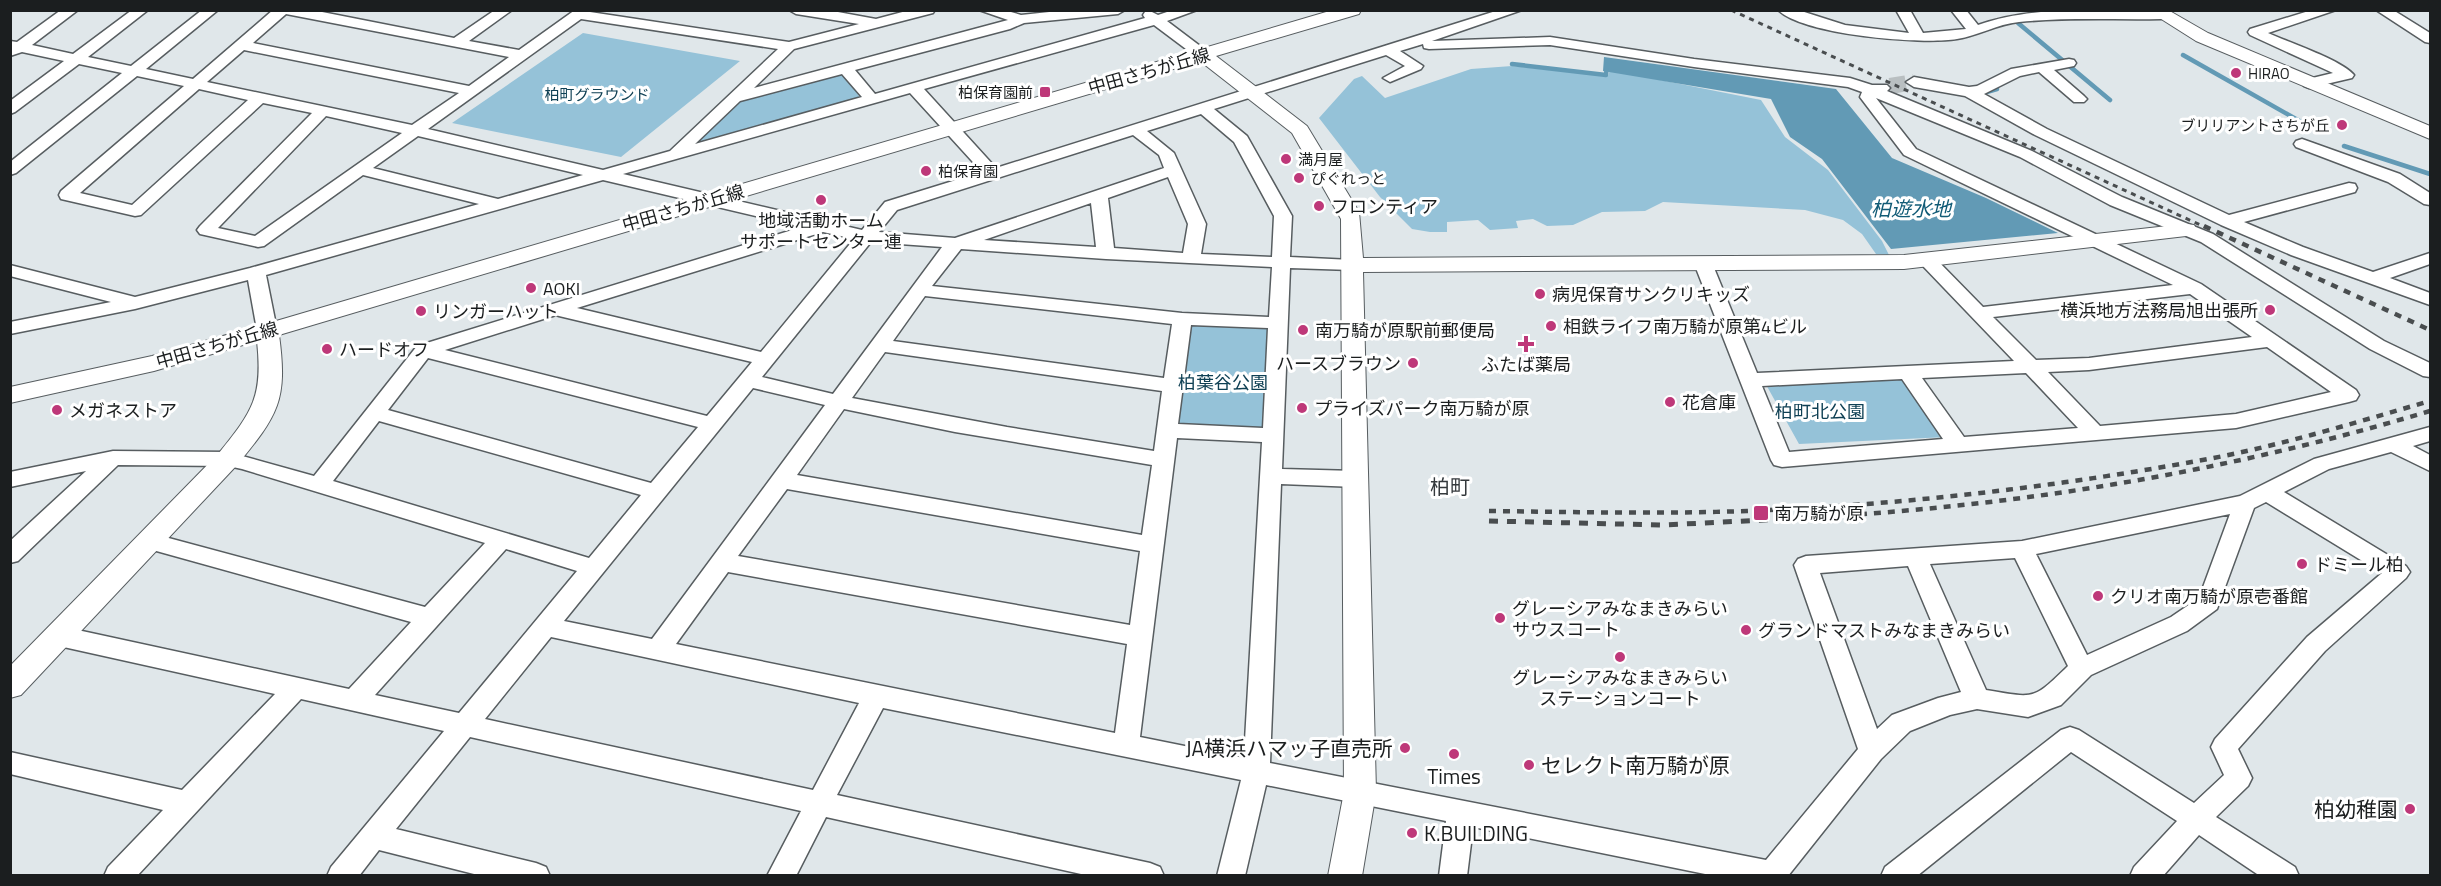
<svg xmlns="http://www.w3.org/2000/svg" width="2441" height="886" font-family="'Titillium Web','Noto Sans JP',sans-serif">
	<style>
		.green { fill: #95c2d8 }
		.water { fill: #629ab5 }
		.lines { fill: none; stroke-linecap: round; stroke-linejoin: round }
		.stream { stroke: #629ab5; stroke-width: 4.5 }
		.minor-tunnel { stroke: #b9bfc1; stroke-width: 16; stroke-dasharray: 16 8; stroke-linecap: butt }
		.minor-casing { stroke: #575d60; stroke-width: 3 }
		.tertiary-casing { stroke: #575d60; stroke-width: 2 }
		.minor { fill: #fff; fill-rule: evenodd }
		.tertiary { fill: #fff; fill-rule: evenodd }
		.rail-far2 { stroke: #494d4f; stroke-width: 3; stroke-dasharray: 5 5; stroke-linecap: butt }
		.rail-far1 { stroke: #494d4f; stroke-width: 4.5; stroke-dasharray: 7 7; stroke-linecap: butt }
		.rail { stroke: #494d4f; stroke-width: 5; stroke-dasharray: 9 9; stroke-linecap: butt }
		.poi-dot { fill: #be3879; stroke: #fff; stroke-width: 2 }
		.labels { text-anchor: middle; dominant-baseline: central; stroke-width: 6; stroke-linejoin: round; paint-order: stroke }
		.far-poi-label { font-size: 15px; fill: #1b1e1f; stroke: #fff; text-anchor: start }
		.far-park-label { font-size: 15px; fill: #0f4054; stroke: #fff }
		.street-label { font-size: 18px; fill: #1b1e1f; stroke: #fff }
		.poi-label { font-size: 18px; fill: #1b1e1f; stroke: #fff; text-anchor: start }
		.park-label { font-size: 18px; fill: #0f4054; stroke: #fff }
		.water-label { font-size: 20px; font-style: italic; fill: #115b76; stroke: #fff }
		.neighbourhood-label { font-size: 20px; fill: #34393c; stroke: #fff }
		.near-poi-label { font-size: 21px; fill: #1b1e1f; stroke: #fff; text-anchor: end }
	</style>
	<rect width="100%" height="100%" fill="#e0e7ea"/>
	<path class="green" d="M583,33L740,61L621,157L452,123Z
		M1512,66L1608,76L1610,70L1761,100L1785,137L1828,170L1882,241L1889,255L1876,254L1862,234L1843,220L1805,210L1663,202L1645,211L1602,212L1573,225L1547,226L1533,219L1516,221L1518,228L1490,230L1478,220L1447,222V232H1430L1412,229L1380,197L1319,118L1354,79L1362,76L1385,98L1471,69Z
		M843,72L861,99L690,146L738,100Z
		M1190,325L1268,328L1262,429L1175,424Z
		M1905,375L1947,437L1799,444L1764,381Z"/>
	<path class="water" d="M1604,57L1836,89L1892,158L1986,198L2058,233L1891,249L1822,159L1790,137L1771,99L1603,71Z"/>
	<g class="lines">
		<path class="stream" d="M2018,23L2110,100
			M2183,55L2310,127
			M1512,64L1606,75L1607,65
			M1980,94L1997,89
			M2344,146L2430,174"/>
		<path class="minor-tunnel" d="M1890,86L1914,82"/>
		<defs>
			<path id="minor" d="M61,10H78L32,45L73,54L132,10H148L88,57L131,66L202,10H218L146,69L193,79L273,10H312L454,38L495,10H512L469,41L519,50L575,10H592L590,12L789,42L859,24L796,14L789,10H827L876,19L910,10H935L933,13L794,49L754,88L1008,20L979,10H1004L1021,15L1068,10H1125L1118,14L1024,23L1010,29L855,70L875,94L1145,18L1143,15L1145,12L1150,11L1158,15L1173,10H1197L1167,21L1208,52L1210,55L1208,58H1198L1154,25L924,89L996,168L1499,10H1522L1432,41L1550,37L1694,59L1850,78L1872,85H1887L1890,88L1887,91L2032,151L2122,197L2213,234L2384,341L2430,363V377L2423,376L2370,349L2201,242L2110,205L2020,157L1876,98L1916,149L2201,284L2356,390L2359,395L2356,400L2349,402L2236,428L1782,467L1774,465L1771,460L1694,263L1697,259H1709L1712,263L1757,373L2014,361L1921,264L1918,260L1921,256H1933L1983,307L2173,285L1904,155L1860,97L1862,92L1848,87L1694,67L1550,45L1429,49L1424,48L1423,44L1400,51L1423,66L1421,69L1390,82L1383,78L1405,66L1386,55L1214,109L1247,136L1292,216L1290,257L1352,260L1358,261L1361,265L1358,269L1352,270L1290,268L1282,469L1356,471L1364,474L1367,479L1364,484L1356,487L1281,484L1270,763L1766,860L1858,749L1794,565L1798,559L1806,556L2022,541L2240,496L2314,459L2430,427V441L2413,446L2430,455V471L2391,452L2329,469L2284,492L2406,566L2410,572L2406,578L2325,651L2238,749L2252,778L2248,786L2216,817L2295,867L2299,876H2260L2199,835L2163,876H2130L2134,867L2177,821L2071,752L1917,876H1881L1885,867L2061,730L2070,727L2079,730L2194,803L2224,775L2211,747L2215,739L2307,637L2382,573L2266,502L2254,508L2217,609L2187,631L2091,675L2061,705L2028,717L1977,709L1950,715L1910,731L1881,759L1788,876H1715L1473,827L1467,876H1439L1446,821L1266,785L1245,876H1217L1241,780L883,708L837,795L1150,863L1160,867L1164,876H1090L826,817L796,876H767L801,811L470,737L396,829L536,863L546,867L550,876H482L379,850L359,876H327L331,867L444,731L301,699L137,876H104L108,867L163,810L10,774V752L182,790L275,694L59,646L50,643L47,636L50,629L59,626L349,689L411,622L142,547L139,541L142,535L150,533L425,607L485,543L242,469L228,466L118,465L18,561L10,563V541L86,471L10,487V472L113,451L228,452L314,476L417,346L802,227L603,180L266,275L277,330L274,334H260L257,330L248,280L135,309L10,334V322L111,302L10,276V265L135,297L250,268L479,204L363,175L264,246L258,247L200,234L197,230L200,226L312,113L263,103L141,215L135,216L61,199L59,195L61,191L184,86L137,76L16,173L10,175V162L122,73L79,64L15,112L10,114V101L64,61L22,52L10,56V41L17,42ZM286,14L509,57L469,86L253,43ZM581,19L778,49L670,151L603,170L428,129ZM244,50L459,93L412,125L207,82ZM842,74L862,97L695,144L740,101ZM199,89L248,100L132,205L80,193ZM910,93L982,172L885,202L862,230L623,174ZM1201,114L1234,142L1274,216L1272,257L1201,254L1206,224L1174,153L1147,131ZM326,116L402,133L255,236L218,228ZM1133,135L1159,155L1164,168L955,238L879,232L897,210ZM418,136L583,175L498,199L373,168ZM1168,177L1188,224L1183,253L1114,248L1108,198ZM1091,203L1096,247L984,240ZM823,232L854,239L761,352L577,308ZM871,242L942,247L833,394L762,377ZM961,249L1106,259L1272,267L1269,317L1182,313L932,286ZM2190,294L2252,337L2089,358L2036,360L1993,317ZM925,296L1172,324L1164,378L893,341ZM556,315L559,316L752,362L707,416L445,350ZM1191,325L1268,328L1263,428L1178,424ZM2267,347L2331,392L2236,414L2100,426L2048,372L2089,370ZM885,352L1162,391L1154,451L1007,427L852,398ZM428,358L698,427L651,483L388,410ZM2026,373L2078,428L1964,437L1922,378ZM1902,379L1943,439L1789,452L1762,386ZM753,388L825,405L652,639L564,621ZM844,409L955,432L1152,465L1142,535L797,475ZM379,421L641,495L589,558L333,481ZM1177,438L1262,442L1244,758L1140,737ZM787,489L1140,551L1130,625L738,556ZM2230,514L2199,598L2171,617L2087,655L2036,554ZM506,549L577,571L459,713L375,695ZM2015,558L2068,666C2032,701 2035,698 1986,690L1930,564ZM1908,566L1961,692L1938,698L1892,715L1877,729L1820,573ZM728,572L1127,644L1115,733L676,644ZM551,637L859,703L813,790L485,719Z
				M1778,10H1798L1845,25L1909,33L1896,10H1910L1923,33L1966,29L1951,10H1966L1978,25C2036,4 2101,12 2161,11L2168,15L2161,19C2114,20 2066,17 2019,22C1997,24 1978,36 1957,39C1921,45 1804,35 1778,10Z
				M2312,10H2336L2268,33C2288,42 2342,60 2354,75L2352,78L2309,88L2304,86L2301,83L2304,80L2333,73L2250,35L2248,32L2250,29Z
				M2376,10H2393L2430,33V43L2425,42Z
				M2069,59L2074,60L2076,63L2074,66L2054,70L2084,96L2087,99L2084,102H2074L2039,72L2020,76L1984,94L2047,129L2229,215L2349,183L2355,184L2357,188L2355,192L2244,222L2303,247L2373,272L2430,253V264L2390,278L2430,293V305L2291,255L2221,225L2035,135L1965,96L1914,87L1906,82L1914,77L1969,87L1977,86L2011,69Z
				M2302,139L2400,174L2430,193V205L2424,204L2388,182L2296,147L2294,144L2296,141Z"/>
			<path id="tertiary" d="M1333,10H1361L1359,14L1216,56L1307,126L1359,212L1363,258L1904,255L2186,224L2194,225L2197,230L2194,235L2186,236L1904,269L1363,272L1376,792L1362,876H1328L1344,792L1341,219L1292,133L1200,61L279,335C288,401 278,415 237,465L21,695L10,698V666L219,453C253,411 263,396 257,341L154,371L10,403V387L152,356L283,319Z
				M2147,10H2168L2208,33L2430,126V139L2196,41Z"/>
		</defs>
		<use href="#minor" class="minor-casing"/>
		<use href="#tertiary" class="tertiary-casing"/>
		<use href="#minor" class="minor"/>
		<use href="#tertiary" class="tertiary"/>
		<path class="rail-far2" d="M1731,10L2207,228"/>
		<path class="rail-far1" d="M2204,226L2430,330
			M1489,511C1575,512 1661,514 1747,511C1901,505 2056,487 2208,459C2283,445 2357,422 2430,401
			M1818,517C2027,505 2230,471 2430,411"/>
		<path class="rail" d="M1489,521L1664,525L1843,516"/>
	</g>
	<g class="poi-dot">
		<circle cx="2236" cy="73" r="6"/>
		<rect x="1039" y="86" width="12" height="12" rx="3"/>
		<circle cx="2342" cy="125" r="6"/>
		<circle cx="1286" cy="159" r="6"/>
		<circle cx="926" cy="171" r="6"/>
		<circle cx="1299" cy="178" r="6"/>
		<circle cx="821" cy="200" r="6"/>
		<circle cx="1319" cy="206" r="6"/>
		<circle cx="531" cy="288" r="6"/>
		<circle cx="1540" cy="294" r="6"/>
		<circle cx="2270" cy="310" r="6"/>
		<circle cx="421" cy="311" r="6"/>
		<circle cx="1551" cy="326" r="6"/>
		<circle cx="1303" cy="330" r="6"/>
		<path d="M1523 335h6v6h6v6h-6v6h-6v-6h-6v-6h6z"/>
		<circle cx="327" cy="349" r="6"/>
		<circle cx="1413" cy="363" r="6"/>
		<circle cx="1670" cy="402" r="6"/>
		<circle cx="1302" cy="408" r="6"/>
		<circle cx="57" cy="410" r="6"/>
		<rect x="1753" y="505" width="16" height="16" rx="3"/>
		<circle cx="2302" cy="564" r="6"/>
		<circle cx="2098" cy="596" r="6"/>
		<circle cx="1500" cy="618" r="6"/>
		<circle cx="1746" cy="630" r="6"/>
		<circle cx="1620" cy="657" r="6"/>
		<circle cx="1405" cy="748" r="6"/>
		<circle cx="1454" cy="754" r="6"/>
		<circle cx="1529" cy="765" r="6"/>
		<circle cx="2410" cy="809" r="6"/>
		<circle cx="1412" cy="833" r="6"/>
	</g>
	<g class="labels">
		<g class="far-poi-label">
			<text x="2248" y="73">HIRAO</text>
			<text x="1033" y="92" text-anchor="end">柏保育園前</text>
			<text x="2330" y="125" text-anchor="end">ブリリアントさちが丘</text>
			<text x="1298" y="159">満月屋</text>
			<text x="938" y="171">柏保育園</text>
			<text x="1311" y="178">ぴぐれっと</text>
		</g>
		<g class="far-park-label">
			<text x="597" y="94">柏町グラウンド</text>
		</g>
		<g class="street-label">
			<text transform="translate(1149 71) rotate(-16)">中田さちが丘線</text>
			<text transform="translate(683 208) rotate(-16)">中田さちが丘線</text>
			<text transform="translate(217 345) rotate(-16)">中田さちが丘線</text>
		</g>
		<g class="poi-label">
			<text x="1331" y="206">フロンティア</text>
			<text x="821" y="220" text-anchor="middle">地域活動ホーム<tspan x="821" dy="21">サポートセンター連</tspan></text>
			<text x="543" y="288">AOKI</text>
			<text x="1552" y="294">病児保育サンクリキッズ</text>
			<text x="2258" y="310" text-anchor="end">横浜地方法務局旭出張所</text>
			<text x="433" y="311">リンガーハット</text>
			<text x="1563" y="326">相鉄ライフ南万騎が原第4ビル</text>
			<text x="1315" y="330">南万騎が原駅前郵便局</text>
			<text x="339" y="349">ハードオフ</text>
			<text x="1401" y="363" text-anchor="end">ハースブラウン</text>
			<text x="1526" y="364" text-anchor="middle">ふたば薬局</text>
			<text x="1682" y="402">花倉庫</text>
			<text x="1314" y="408">プライズパーク南万騎が原</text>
			<text x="69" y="410">メガネストア</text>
			<text x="1774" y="513">南万騎が原</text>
			<text x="2314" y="564">ドミール柏</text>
			<text x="2110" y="596">クリオ南万騎が原壱番館</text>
			<text x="1512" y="608">グレーシアみなまきみらい<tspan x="1512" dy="21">サウスコート</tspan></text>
			<text x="1758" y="630">グランドマストみなまきみらい</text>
			<text x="1620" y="677" text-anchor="middle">グレーシアみなまきみらい<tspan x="1620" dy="21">ステーションコート</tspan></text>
		</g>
		<g class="park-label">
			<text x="1223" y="382">柏葉谷公園</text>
			<text x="1820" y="411">柏町北公園</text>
		</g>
		<g class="water-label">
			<text x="1911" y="208">柏遊水地</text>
		</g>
		<g class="neighbourhood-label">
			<text x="1450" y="486">柏町</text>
		</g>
		<g class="near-poi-label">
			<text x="1393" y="748">JA横浜ハマッ子直売所</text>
			<text x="1541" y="765" text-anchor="start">セレクト南万騎が原</text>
			<text x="1454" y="776" text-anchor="middle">Times</text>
			<text x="2398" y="809">柏幼稚園</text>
			<text x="1424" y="833" text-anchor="start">K.BUILDING</text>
		</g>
	</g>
	<rect width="2441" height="886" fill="none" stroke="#1b1e1f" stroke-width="24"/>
</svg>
